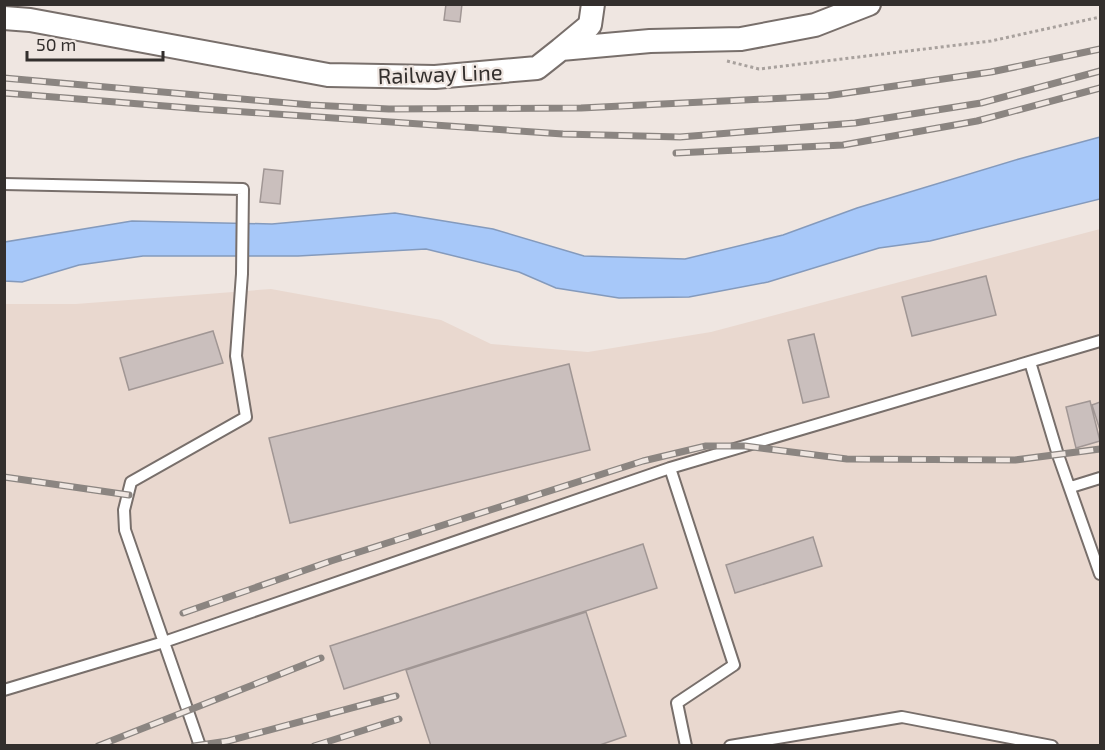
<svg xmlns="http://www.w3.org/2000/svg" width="1105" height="750" font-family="'Exo 2',sans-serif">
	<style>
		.built { fill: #e9d8cf }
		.water { fill: #a7c8f9; stroke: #849abc; stroke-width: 1.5 }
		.building { fill: #cabfbd; stroke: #a09694; stroke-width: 1.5 }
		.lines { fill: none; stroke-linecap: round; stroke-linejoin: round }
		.service-casing { stroke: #786f6b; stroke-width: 14 }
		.minor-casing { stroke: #786f6b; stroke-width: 26 }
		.path { stroke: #a8a19d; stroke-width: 3; stroke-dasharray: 3 3; stroke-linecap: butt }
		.service { stroke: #fff; stroke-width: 10 }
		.minor { stroke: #fff; stroke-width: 22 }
		.rail-casing { stroke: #8b8581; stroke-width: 7 }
		.rail { stroke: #efe6e1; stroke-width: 4.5; stroke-dasharray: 14; stroke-linecap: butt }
		.labels { text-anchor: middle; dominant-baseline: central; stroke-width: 4.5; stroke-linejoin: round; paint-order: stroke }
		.street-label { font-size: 22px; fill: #332f2d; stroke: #efe6e1 }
	</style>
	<rect width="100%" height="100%" fill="#efe6e1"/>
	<path class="built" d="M1100,229V745H5L4,304H76L271,289L441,320L491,344L588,352L711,332Z"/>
	<path class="water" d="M1100,137V199L930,241L879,248L768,282L689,297L619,298L556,288L519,272L426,249L298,256H143L79,265L22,282L5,281V242L132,221L272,224L395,213L493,229L584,256L685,259L783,235L857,208L1019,159Z"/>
	<path class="building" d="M446,4H462L460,22L444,20Z
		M264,169L283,171L280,204L260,202Z
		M986,276L996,315L912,336L902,297Z
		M213,331L223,363L129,390L120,358Z
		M814,334L829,397L803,403L788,340Z
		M569,364L590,450L290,523L269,438Z
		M1090,401L1100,441L1076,448L1066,407Z
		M1100,402V430L1092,405Z
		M813,537L822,566L735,593L726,565Z
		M643,544L657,588L344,689L330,646Z
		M586,612L626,736L597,746H431L406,670Z"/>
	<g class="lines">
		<defs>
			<path id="service" d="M4,184L243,189L242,274L236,356L246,417L131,482L124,510L125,530L200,746
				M1030,362L1058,455L1100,574
				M670,468L734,665L677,703L686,746
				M1071,487L1100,478
				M4,690L164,642L670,468L1100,341
				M730,746L902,717L1052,746"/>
			<path id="minor" d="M4,18L30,20L328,75L435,77L537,68L561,49L650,41L741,39L815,25L869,4
				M561,49L590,25L593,4"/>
		</defs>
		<use href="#service" class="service-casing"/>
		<use href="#minor" class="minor-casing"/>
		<path class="path" d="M727,61L759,69L991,41L1100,17"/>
		<use href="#service" class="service"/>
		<use href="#minor" class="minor"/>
		<defs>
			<path id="rail" d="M4,78L311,105L389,109L581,108L826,96L991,72L1100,49
				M4,93L202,109L563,134L680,137L855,123L981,103L1100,71
				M676,153L843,145L977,121L1100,88
				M4,477L129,495
				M183,613L331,561L643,461L706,446H745L847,459L1015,460L1100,449
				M98,746L321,658
				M194,746L228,741L396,696
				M314,746L399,719"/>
		</defs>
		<use href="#rail" class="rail-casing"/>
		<use href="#rail" class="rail"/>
	</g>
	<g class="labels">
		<g class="street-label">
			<text transform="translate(440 73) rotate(-2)">Railway Line</text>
		</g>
	</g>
	<rect width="1105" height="750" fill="none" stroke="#332f2d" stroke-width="12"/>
	<path d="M27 51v9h136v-9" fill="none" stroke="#332f2d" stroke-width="3"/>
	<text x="36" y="51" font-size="18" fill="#332f2d" stroke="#efe6e1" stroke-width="4.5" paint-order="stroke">50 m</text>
</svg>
